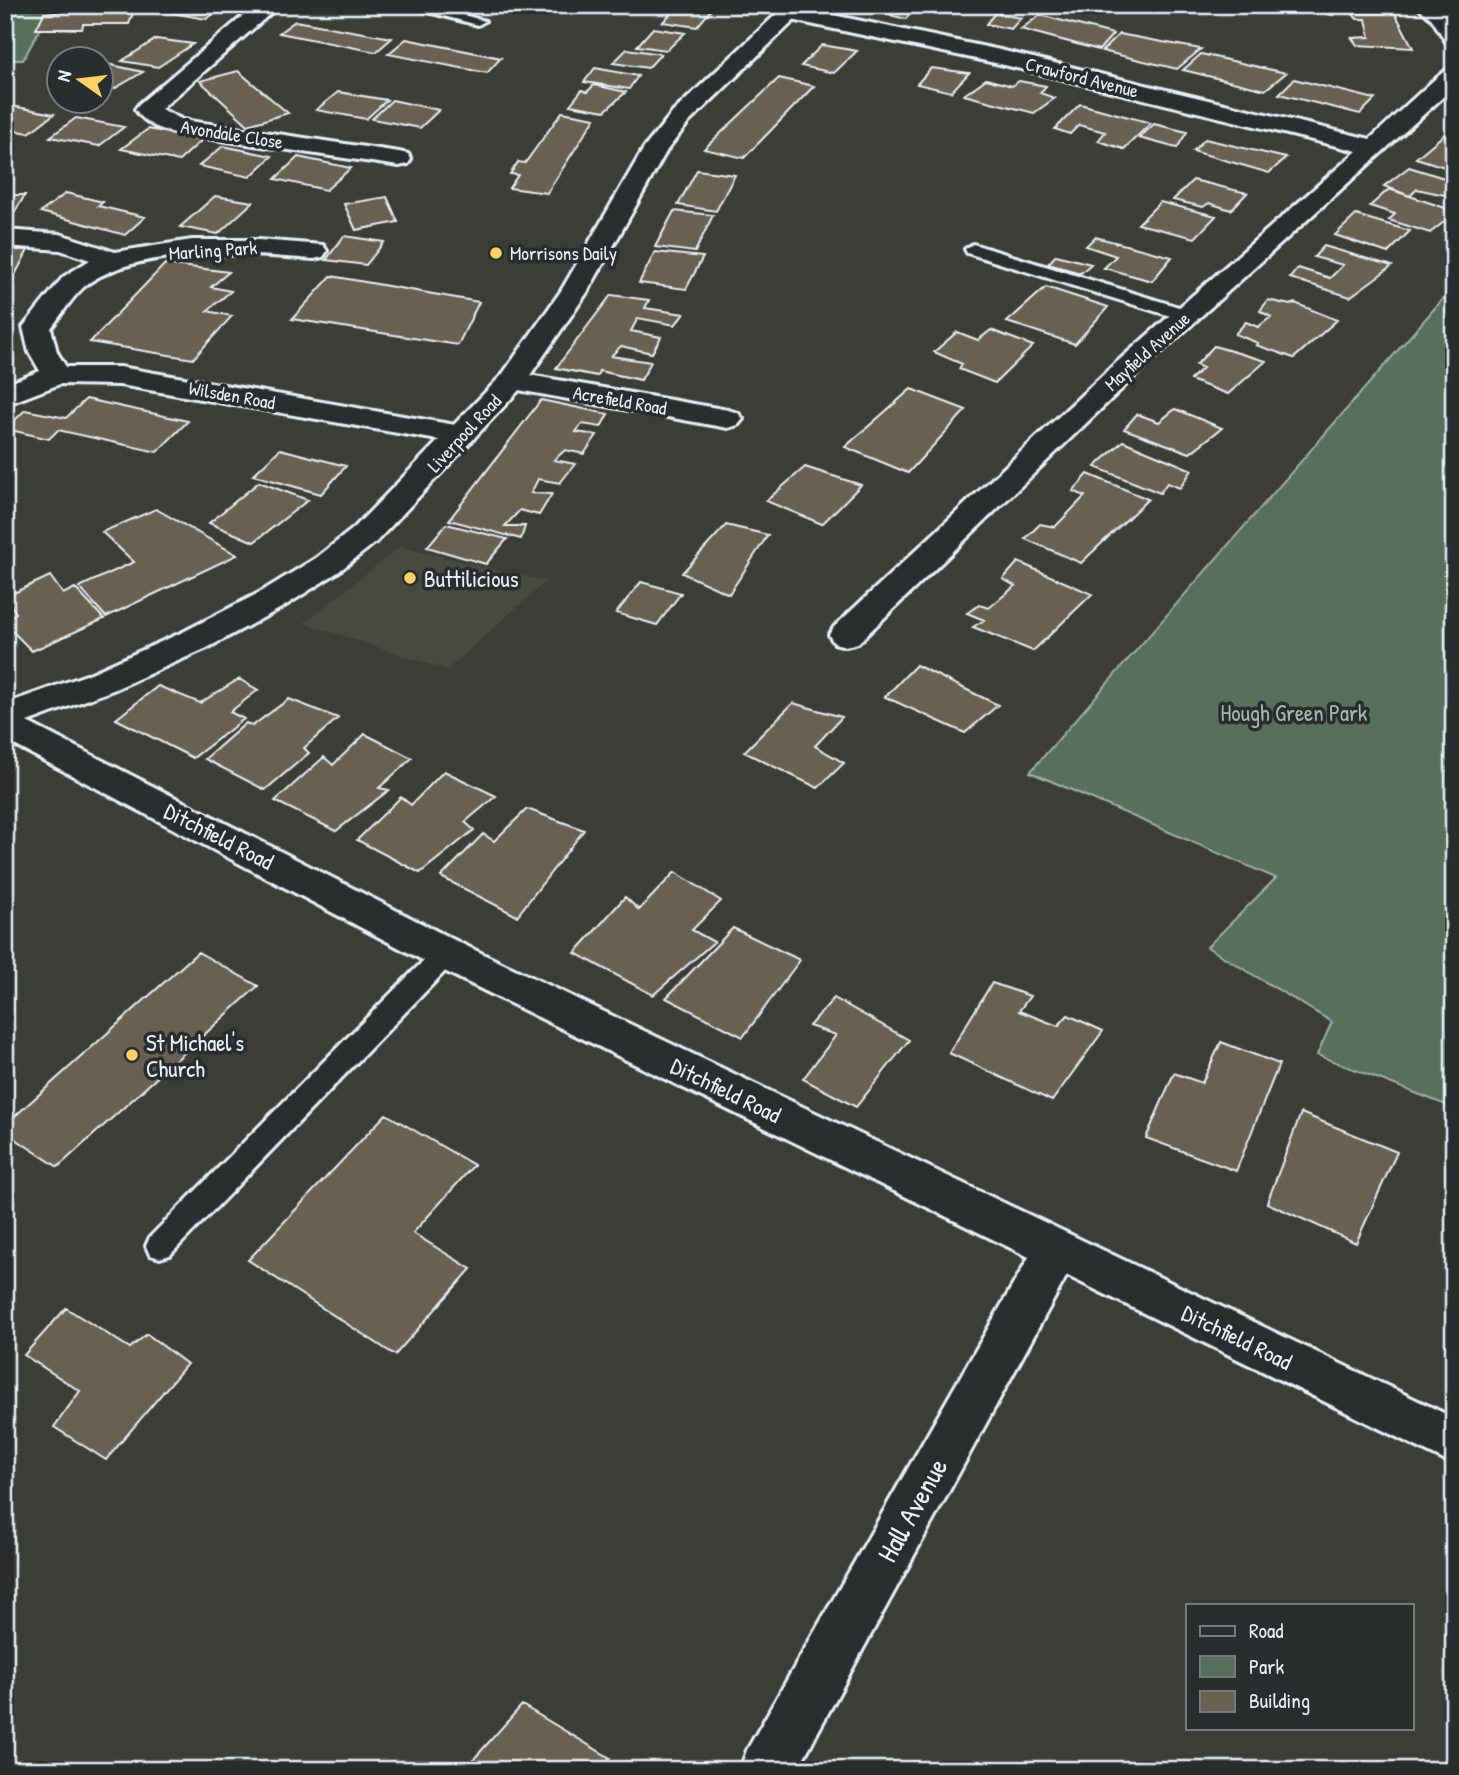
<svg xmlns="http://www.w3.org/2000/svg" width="1459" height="1775" font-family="'Patrick Hand',sans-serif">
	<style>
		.built { fill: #4a4840 }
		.green { fill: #566f5c; stroke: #9fb0aa; stroke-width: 2 }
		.building { fill: #6a6151; stroke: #e8f1f8; stroke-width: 2 }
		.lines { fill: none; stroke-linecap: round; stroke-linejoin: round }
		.lane-casing { stroke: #e8f1f8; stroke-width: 6 }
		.street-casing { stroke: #e8f1f8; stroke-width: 6 }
		.secondary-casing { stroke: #e8f1f8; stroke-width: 6 }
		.lane { fill: #2a2d2e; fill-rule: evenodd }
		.street { fill: #2a2d2e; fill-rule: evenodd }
		.secondary { fill: #2a2d2e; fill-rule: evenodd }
		.poi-dot { fill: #ffd166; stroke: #2a2d2e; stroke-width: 2.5 }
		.labels { text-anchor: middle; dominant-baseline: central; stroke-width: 7; stroke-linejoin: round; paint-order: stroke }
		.far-street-label { font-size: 19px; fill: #e8f1f8; stroke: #2a2d2e }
		.far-poi-label { font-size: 19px; fill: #e8f1f8; stroke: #2a2d2e; text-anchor: start }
		.poi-label { font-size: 23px; fill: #e8f1f8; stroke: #2a2d2e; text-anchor: start }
		.park-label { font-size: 23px; fill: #a6b6b2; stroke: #2a2d2e }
		.street-label { font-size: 23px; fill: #e8f1f8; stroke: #2a2d2e }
		.near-street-label { font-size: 28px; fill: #e8f1f8; stroke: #2a2d2e }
	</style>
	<rect width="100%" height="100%" fill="#3d3d38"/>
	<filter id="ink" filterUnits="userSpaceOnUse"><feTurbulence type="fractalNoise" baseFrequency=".0143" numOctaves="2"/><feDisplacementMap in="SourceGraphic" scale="14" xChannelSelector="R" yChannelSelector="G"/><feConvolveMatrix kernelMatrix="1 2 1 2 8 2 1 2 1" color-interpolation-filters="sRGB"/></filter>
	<g filter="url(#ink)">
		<path class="built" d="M400,547L546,581L447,670L304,623Z"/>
		<path class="green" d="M5,5H53L23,60H5Z
			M1454,286V1108L1317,1055L1332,1022L1207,947L1276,878L1030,772Z"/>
		<path class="building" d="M149,5H210L223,8L206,19L144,8Z
			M678,5H715L697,27L663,22Z
			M876,5H918L906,19L881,13L887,8Z
			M1291,5H1339L1333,15Z
			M135,8L129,24H83L82,29H36L44,13Z
			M995,13L1021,18L1011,29L986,24Z
			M1352,13H1395L1413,48L1357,45L1352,38L1370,37L1366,19H1357Z
			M1040,15L1113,34L1099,50L1021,29Z
			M295,21L392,38L376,52L279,33Z
			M653,28L685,33L667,50L637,46Z
			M1119,34L1201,49L1177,69L1102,51Z
			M156,39L193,44L158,67L122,61Z
			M406,39L501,58L487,73L388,54Z
			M822,45L857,51L834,73L801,66Z
			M627,49L661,54L648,68L613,63Z
			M1201,54L1286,73L1265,90L1183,70Z
			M107,64L143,72L102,96V68Z
			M595,68L638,76L629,89L584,82Z
			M931,68L969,73L951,92L917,84Z
			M238,71L288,113L248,125L200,81Z
			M779,78L814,86L744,158L704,149Z
			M986,79L1012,86L1019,81L1046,86L1040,93L1055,98L1034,113L964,95Z
			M1294,79L1375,99L1360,114L1279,94Z
			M594,85L626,92L605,111L570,105L582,90L587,92Z
			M338,92L387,100L366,119L316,110Z
			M392,100L439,110L420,128L372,119Z
			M1080,104L1151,123L1124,149L1098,141L1105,132L1079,125L1070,134L1055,129Z
			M7,105L54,114L29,133L5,129Z
			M562,112L595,118L547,193L509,188L518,175L510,174L518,162L525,163Z
			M76,118L124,127L99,146L50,137Z
			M1154,124L1187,132L1177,148L1139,138Z
			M148,129L203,139L179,161L121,149Z
			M1447,132L1454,133V170L1416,158Z
			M1205,139L1286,158L1269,173L1193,151Z
			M223,146L272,156L250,177L199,166Z
			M298,157L351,168L326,190L275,179Z
			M1409,167L1454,181V197L1417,189L1410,196L1384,186Z
			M697,170L735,175L716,211L678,205Z
			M1193,180L1247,193L1231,210L1209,203L1203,207L1173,200Z
			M1389,189L1454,211V214L1430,233L1389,220L1395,214L1370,206Z
			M66,193L103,202L98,206L145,217L125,235L41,212Z
			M5,195H25L13,215H5Z
			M215,196L253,202L218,234L180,227Z
			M387,197L398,222L356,230L344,204Z
			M1160,202L1216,216L1195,238L1138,224Z
			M674,211L713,215L695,252L655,247Z
			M1356,215L1410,231L1388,253L1335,235Z
			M344,236L384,242L366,265L326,260Z
			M1095,237L1172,257L1152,281L1104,268L1116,256L1086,246Z
			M1324,246L1392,266L1350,297L1290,278L1298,268L1330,278L1343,265L1314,257Z
			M5,250H28L5,294Z
			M655,252L703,257L686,289L639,283Z
			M1056,255L1091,264L1081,273L1048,264Z
			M165,264L229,272L211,287L231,291L207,311L232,316L193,359L90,342Z
			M331,276L479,302L458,345L292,319Z
			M1046,287L1108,307L1075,344L1007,322Z
			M611,295L649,300L645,308L684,314L675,325L638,318L631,331L661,337L652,353L621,346L611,356L651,362L641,380L599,371L597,376L556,368Z
			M1268,300L1290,305L1295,303L1337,320L1294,358L1256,345L1258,343L1235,334L1246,322L1258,327L1271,317L1260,311Z
			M991,330L1033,346L995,383L959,369L962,364L934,352L957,332L978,340Z
			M1214,346L1266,361L1228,394L1190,380L1203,368L1196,365Z
			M911,389L966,410L908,473L845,447Z
			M86,399L188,421L157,452L58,430L49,439L6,429L25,410L66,418Z
			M541,400L608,414L601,427L582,424L576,432L597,435L584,454L565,450L554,460L575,464L560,483L538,479L531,493L552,494L539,515L520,510L505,526H525L521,539L449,520Z
			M1175,409L1222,428L1190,453L1124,429L1137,414L1159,422Z
			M1123,441L1192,470L1180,488L1167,483L1160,493L1095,467Z
			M280,449L346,466L321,494L253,475Z
			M805,467L861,485L822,524L766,501Z
			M1088,474L1148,499L1081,563L1025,539L1040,524L1055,527L1085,496L1073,491Z
			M259,482L308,500L254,542L209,523Z
			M156,509L237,555L106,617L79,587L134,562L102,532Z
			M446,524L507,539L486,564L427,547Z
			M726,525L768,535L729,594L682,573Z
			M1018,562L1092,594L1033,651L973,627L984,620L967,613L979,605L989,608L1015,586L1003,579Z
			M50,576L63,594L75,588L104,619L32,651L5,624V620L16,613L5,597Z
			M641,582L681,593L657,625L616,613Z
			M916,665L998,705L965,733L885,697Z
			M239,679L258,690L230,712L244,719L193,758L116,719L158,686L200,703Z
			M289,699L338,718L304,748L309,753L265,790L205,759L246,723L252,726Z
			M793,703L842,717L815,746L844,763L818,788L744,752Z
			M365,734L412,758L379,788L389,790L336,831L275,801L324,757L333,765Z
			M444,771L496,796L465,822L474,830L420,873L357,840L401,797L411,805Z
			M527,809L584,830L517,916L441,877L483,834L494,841Z
			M675,872L721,901L692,930L714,942L653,995L575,953L625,897L639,910Z
			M733,928L800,960L743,1037L666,998Z
			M198,952L258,986L58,1167L5,1132V1125Z
			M992,983L1030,996L1019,1011L1058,1026L1068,1015L1103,1031L1052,1101L949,1053Z
			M834,998L909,1040L856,1107L803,1079L836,1035L809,1026Z
			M1221,1042L1279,1064L1236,1171L1146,1138L1174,1073L1202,1083Z
			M1301,1113L1397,1152L1356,1243L1267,1203Z
			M386,1114L474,1165L413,1233L471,1269L395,1355L248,1260Z
			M66,1308L130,1348L147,1334L187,1364L106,1460L54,1427L80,1391L24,1355Z
			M522,1705L610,1758L598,1770H464Z"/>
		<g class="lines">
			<defs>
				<path id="lane" d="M402,5H428L485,21L478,25Z
					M973,244L1192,311L1195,315L1192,319H1180L967,253L965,249Z
					M446,944L455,947L459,954L455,961L170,1255L160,1258L150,1255L146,1246L150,1237L437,947Z"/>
				<path id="street" d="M256,5H280L161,109L183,120L399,152L408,154L411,159L408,164L399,166L179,134C161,130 146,125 135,109L139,104Z
					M1415,5C1450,5 1454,9 1454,44L1446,42L1432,19Z
					M790,6L1000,50L1370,139C1383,128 1445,67 1454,65V87L1137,374L858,643L846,646L834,643L829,635L834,627L1117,362L1357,151L1000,64L782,18L779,13L782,8Z
					M5,230L60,234L115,252L192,240H259L323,245L327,251L323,257L314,259C247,254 148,245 90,282C74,293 63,313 51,328L57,352L66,367H120L461,426L472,429L476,435L472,441L461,444L120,385L60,384L5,405V385L40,371L29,352L23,327L63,277L90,260L60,250L5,246Z
					M512,372L728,410L738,413L743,419L738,425L728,428L502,387L498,381L502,375Z
					M1057,1230L1073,1236L1080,1250L1073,1264L797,1770H740L747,1750L1041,1236Z"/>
				<path id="secondary" d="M786,5H810L689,122L667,150L588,291L522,387L376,542L338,572L283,607L207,648L113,690L27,722L460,943L1454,1418V1465L432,965L5,740V704L89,674L183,632L259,593L316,558L354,528L502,375L561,291L644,148L673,112Z"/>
			</defs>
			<use href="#lane" class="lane-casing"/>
			<use href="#street" class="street-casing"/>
			<use href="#secondary" class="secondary-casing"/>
			<use href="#lane" class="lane"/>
			<use href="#street" class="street"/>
			<use href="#secondary" class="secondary"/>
		</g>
	</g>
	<g class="poi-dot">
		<circle cx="496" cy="253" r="7"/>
		<circle cx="410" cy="578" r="7"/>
		<circle cx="132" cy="1055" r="7"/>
	</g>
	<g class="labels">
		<g class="far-street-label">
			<text transform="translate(1082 77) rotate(14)">Crawford Avenue</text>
			<text transform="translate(232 134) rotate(9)">Avondale Close</text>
			<text transform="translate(213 250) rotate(-4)">Marling Park</text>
			<text transform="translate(1147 351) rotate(-42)">Mayfield Avenue</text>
			<text transform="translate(232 395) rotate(10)">Wilsden Road</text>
			<text transform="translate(620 400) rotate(10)">Acrefield Road</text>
			<text transform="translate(464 433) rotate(-47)">Liverpool Road</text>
		</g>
		<g class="far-poi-label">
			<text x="510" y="253">Morrisons Daily</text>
		</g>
		<g class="poi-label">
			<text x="424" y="578">Buttilicious</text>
			<text x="146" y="1042">St Michael's<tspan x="146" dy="26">Church</tspan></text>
		</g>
		<g class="park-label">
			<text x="1294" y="712">Hough Green Park</text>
		</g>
		<g class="street-label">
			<text transform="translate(219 836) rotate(27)">Ditchfield Road</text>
			<text transform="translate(726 1090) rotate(26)">Ditchfield Road</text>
			<text transform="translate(1237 1337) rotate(26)">Ditchfield Road</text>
		</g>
		<g class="near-street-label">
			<text transform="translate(912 1510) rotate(-61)">Hall Avenue</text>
		</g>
	</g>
	<rect width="1459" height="1775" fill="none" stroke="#2a2d2e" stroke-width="28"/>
	<rect x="14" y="14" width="1431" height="1747" fill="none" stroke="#e8f1f8" stroke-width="2.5" filter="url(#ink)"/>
	<rect x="1186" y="1604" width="228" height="126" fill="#2a2d2e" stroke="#767b7f" stroke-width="2"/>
	<rect x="1200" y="1626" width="35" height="10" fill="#2a2d2e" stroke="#767b7f" stroke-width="2"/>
	<text x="1249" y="1638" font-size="21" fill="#e8f1f8">Road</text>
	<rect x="1200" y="1656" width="35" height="21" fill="#566f5c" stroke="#767b7f" stroke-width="2"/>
	<text x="1249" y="1674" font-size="21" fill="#e8f1f8">Park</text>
	<rect x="1200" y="1691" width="35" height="21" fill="#6a6151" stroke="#767b7f" stroke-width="2"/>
	<text x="1249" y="1708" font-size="21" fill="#e8f1f8">Building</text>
	<g transform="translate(80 80) rotate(284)"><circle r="33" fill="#2a2d2e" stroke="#767b7f" stroke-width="2"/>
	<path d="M0-5L12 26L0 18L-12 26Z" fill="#ffd166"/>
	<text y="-10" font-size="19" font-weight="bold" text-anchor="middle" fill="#e8f1f8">N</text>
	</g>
</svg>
